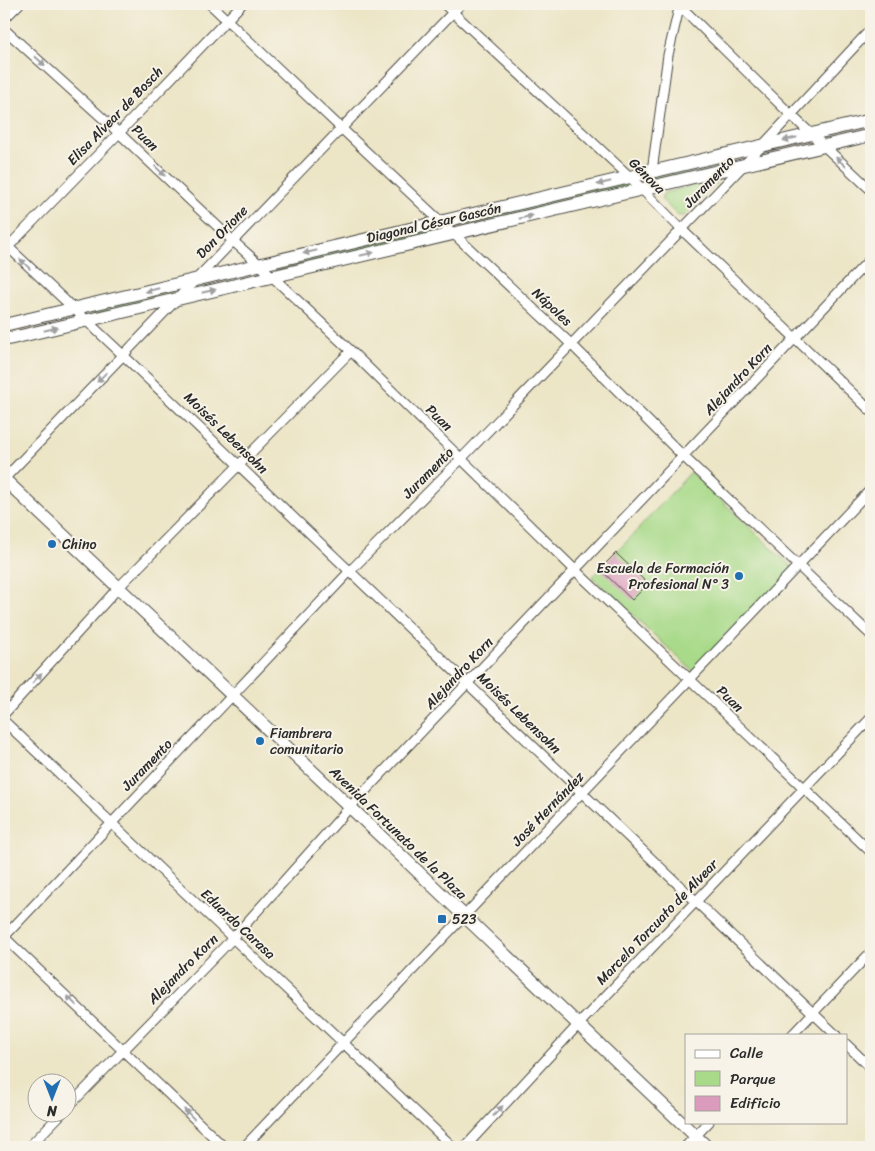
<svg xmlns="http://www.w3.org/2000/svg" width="875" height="1151" font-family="Sriracha,sans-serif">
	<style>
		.green { fill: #a8da89; stroke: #6a825a }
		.building { fill: #da9bbc }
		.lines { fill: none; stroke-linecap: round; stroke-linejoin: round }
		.street-casing { stroke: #484742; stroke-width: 11 }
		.secondary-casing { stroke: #484742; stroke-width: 14 }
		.street { stroke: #fff; stroke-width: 9 }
		.secondary { stroke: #fff; stroke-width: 12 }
		.oneway { fill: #a0a0a0 }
		.poi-dot { fill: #1f6fb2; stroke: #f7f3e8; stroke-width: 2 }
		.labels { text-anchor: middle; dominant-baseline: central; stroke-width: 4; stroke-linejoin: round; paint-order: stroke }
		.street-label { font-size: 14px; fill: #2b2b2b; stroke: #f7f3e8 }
		.poi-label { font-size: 14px; fill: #2b2b2b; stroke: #f7f3e8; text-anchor: start }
	</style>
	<rect width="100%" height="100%" fill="#f7f3e8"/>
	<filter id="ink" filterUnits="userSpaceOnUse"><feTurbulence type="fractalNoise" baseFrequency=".02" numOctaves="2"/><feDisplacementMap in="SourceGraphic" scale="10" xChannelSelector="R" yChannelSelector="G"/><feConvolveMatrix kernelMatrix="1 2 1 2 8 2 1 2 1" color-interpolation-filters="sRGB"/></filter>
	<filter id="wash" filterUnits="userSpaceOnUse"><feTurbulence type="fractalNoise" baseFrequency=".0096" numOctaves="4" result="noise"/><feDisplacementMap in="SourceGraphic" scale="20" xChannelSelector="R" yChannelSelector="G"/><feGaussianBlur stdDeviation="1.12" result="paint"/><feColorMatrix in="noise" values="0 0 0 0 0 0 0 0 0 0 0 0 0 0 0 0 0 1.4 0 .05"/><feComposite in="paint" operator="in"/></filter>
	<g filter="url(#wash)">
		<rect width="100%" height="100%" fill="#ece5c6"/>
		<path class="green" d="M740,155L731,164L648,184L642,178Z
			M713,180L715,181L716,184L684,216H680L677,215L662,200V196L664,193Z
			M625,182L631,188L461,228L454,222Z
			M433,227L439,233L277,271L271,266Z
			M175,288L166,297L92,315L86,309Z
			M691,472L794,569L696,674L592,577L616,553Z"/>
		<g id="blocks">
			<path class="building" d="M616,553L648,584L632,600L600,569Z"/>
		</g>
	</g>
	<g filter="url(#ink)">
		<use href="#blocks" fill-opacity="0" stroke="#484742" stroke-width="1"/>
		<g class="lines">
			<defs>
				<path id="street" d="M210,4L341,128L572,345L683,456L871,635
					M444,4L630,177L681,229L871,411
					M678,4L791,115L871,190
					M4,19L19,4
					M4,29L119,133L233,241L259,264L351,351L575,570L871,852
					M652,171L668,55L680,4
					M4,243L123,355L836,1035
					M8,247L119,133L242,4
					M4,479L461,4
					M4,714L118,588L351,351
					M4,721L453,1147
					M4,937L350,571L461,459L763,145L871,29
					M4,937L224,1147
					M792,1035L871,952
					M846,1044L871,1068
					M68,1107L233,938L350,807L871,258
					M29,1147L61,1114
					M244,1147L871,489
					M465,1147L578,1025L871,718
					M685,1147L709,1122"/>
				<path id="secondary" d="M4,325L871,120
					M4,340L871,135
					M4,479L350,807L707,1147"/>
			</defs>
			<use href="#street" class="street-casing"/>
			<use href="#secondary" class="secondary-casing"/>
			<use href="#street" class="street"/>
			<use href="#secondary" class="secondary"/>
		</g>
		<defs><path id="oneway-solid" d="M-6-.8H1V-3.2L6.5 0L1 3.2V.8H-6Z" transform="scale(1.25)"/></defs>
		<g class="oneway">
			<use href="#oneway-solid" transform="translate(40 61) rotate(42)"/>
			<use href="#oneway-solid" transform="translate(790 139) rotate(167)"/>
			<use href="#oneway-solid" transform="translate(841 162) rotate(-137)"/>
			<use href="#oneway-solid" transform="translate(160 171) rotate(44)"/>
			<use href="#oneway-solid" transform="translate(604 183) rotate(167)"/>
			<use href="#oneway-solid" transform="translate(526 217) rotate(-13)"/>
			<use href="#oneway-solid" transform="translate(310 252) rotate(167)"/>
			<use href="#oneway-solid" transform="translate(367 254) rotate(-13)"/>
			<use href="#oneway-solid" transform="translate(25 264) rotate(-136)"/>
			<use href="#oneway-solid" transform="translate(152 290) rotate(167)"/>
			<use href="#oneway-solid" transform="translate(209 291) rotate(-13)"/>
			<use href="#oneway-solid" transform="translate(51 329) rotate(-14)"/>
			<use href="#oneway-solid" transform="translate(102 377) rotate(134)"/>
			<use href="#oneway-solid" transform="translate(37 678) rotate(-48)"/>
			<use href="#oneway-solid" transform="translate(72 1001) rotate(-136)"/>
			<use href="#oneway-solid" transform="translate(498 1111) rotate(-47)"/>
			<use href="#oneway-solid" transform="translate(189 1114) rotate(-136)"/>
		</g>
	</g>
	<g class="poi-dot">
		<circle cx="52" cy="544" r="5"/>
		<circle cx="739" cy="576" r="5"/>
		<circle cx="260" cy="741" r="5"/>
		<rect x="437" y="914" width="10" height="10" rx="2.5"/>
	</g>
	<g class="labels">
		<g class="street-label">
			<text transform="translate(115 116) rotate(-46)">Elisa Alvear de Bosch</text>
			<text transform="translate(145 138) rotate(44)">Puan</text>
			<text transform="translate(647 176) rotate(45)">Génova</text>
			<text transform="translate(709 182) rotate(-46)">Juramento</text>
			<text transform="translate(434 223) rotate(-13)">Diagonal César Gascón</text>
			<text transform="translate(222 232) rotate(-46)">Don Orione</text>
			<text transform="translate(552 307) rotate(43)">Nápoles</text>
			<text transform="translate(738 379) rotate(-47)">Alejandro Korn</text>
			<text transform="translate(439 418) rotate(44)">Puan</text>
			<text transform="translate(226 433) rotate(44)">Moisés Lebensohn</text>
			<text transform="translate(428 473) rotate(-45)">Juramento</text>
			<text transform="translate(459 673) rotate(-47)">Alejandro Korn</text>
			<text transform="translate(730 699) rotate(44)">Puan</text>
			<text transform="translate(519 713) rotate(44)">Moisés Lebensohn</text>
			<text transform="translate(147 765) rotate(-46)">Juramento</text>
			<text transform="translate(548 809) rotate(-46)">José Hernández</text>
			<text transform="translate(398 833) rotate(44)">Avenida Fortunato de la Plaza</text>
			<text transform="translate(657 922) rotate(-46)">Marcelo Torcuato de Alvear</text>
			<text transform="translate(238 924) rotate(43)">Eduardo Carasa</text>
			<text transform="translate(183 969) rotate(-45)">Alejandro Korn</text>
		</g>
		<g class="poi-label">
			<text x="62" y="544">Chino</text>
			<text x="729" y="568" text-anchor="end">Escuela de Formación<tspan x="729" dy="16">Profesional N° 3</tspan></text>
			<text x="270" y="733">Fiambrera<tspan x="270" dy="16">comunitario</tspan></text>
			<text x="452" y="919">523</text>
		</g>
	</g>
	<rect width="875" height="1151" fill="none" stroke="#f7f3e8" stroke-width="20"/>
	<rect x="685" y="1034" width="162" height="90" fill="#f7f3e8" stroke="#a5a39c"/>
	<rect x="695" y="1050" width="25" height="8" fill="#ffffff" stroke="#a5a39c"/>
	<text x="730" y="1058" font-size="15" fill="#2b2b2b">Calle</text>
	<rect x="695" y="1071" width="25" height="15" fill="#a8da89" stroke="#a5a39c"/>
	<text x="730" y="1084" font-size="15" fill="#2b2b2b">Parque</text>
	<rect x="695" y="1096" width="25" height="15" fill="#da9bbc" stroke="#a5a39c"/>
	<text x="730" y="1108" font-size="15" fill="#2b2b2b">Edificio</text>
	<g transform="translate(52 1098) rotate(180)"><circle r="24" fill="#f7f3e8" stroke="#a5a39c"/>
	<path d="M0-4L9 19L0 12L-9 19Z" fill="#1f6fb2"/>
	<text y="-8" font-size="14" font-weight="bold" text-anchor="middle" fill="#2b2b2b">N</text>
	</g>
</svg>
